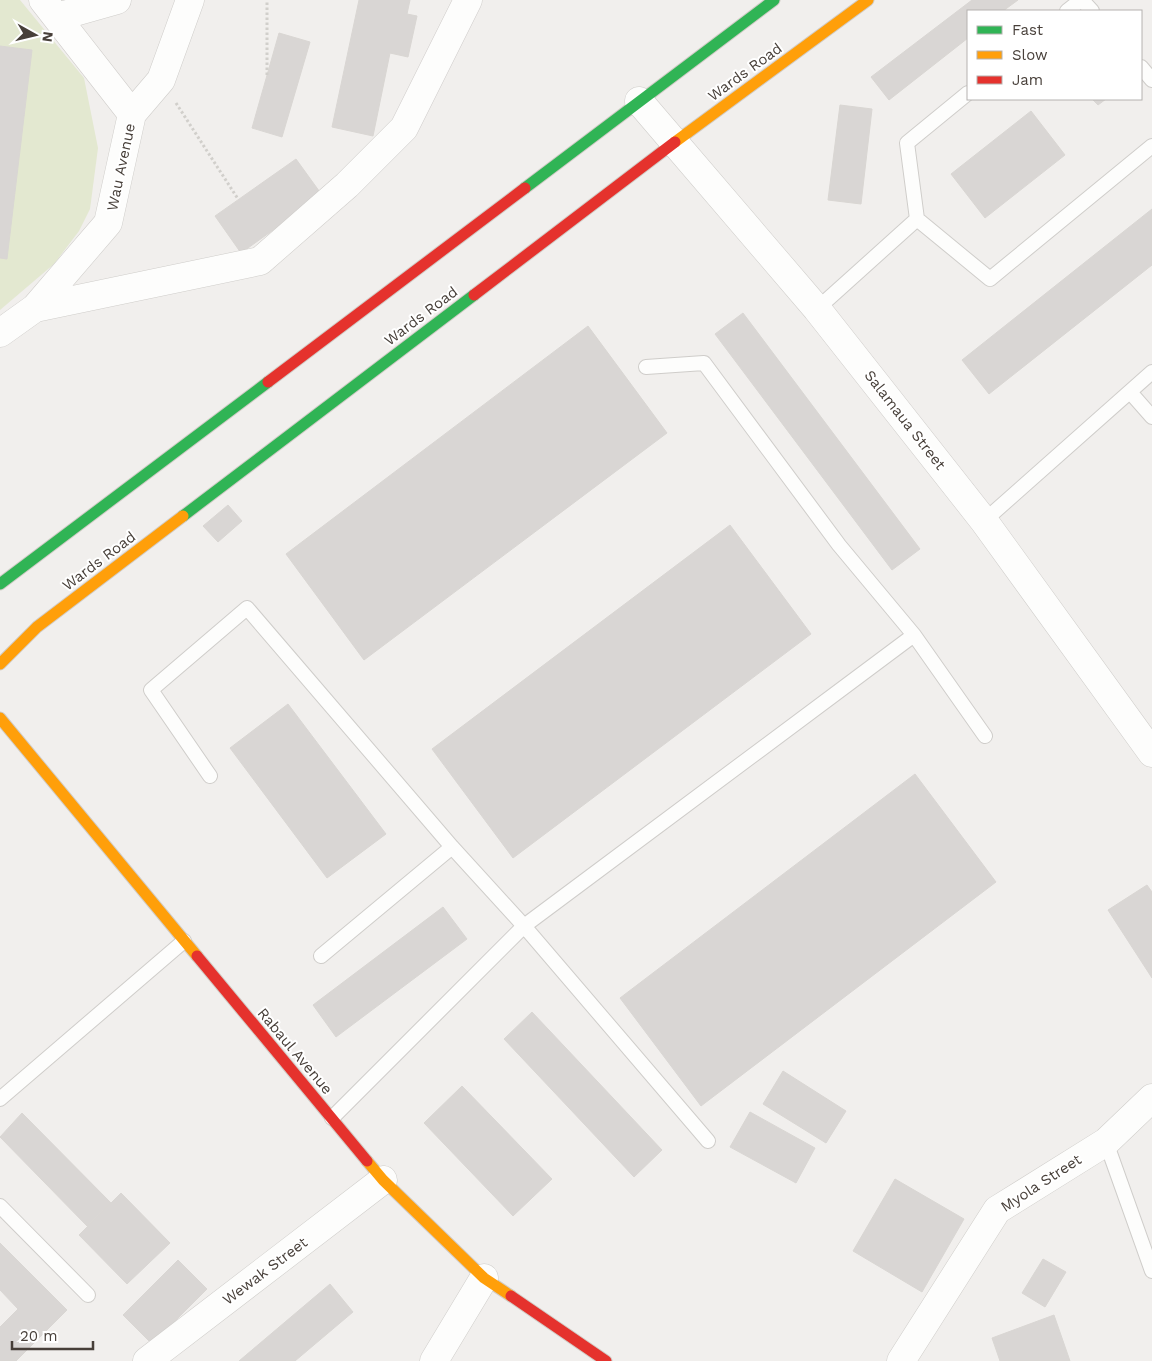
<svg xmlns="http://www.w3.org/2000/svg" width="1152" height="1361" font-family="'Work Sans',sans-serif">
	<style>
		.green { fill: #e3e8d0 }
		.building { fill: #d9d6d4; stroke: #d9d6d3 }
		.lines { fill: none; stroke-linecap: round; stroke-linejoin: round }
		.lane-casing { stroke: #cfcdca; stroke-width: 16 }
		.street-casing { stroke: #cfcdca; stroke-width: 29 }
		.fast-casing { stroke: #d1ccc6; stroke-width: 13 }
		.slow-casing { stroke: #d1ccc6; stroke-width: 13 }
		.jam-casing { stroke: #d1ccc6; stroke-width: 13 }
		.path { stroke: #d1cfcb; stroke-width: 3; stroke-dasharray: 2.5 2.5; stroke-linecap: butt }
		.lane { stroke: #fdfdfc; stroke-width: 14 }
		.street { stroke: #fdfdfc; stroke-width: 28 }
		.fast { stroke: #30b455; stroke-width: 11 }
		.slow { stroke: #ff9f0a; stroke-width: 11 }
		.jam { stroke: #e5322d; stroke-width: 11 }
		.labels { text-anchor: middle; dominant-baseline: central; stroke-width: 4; stroke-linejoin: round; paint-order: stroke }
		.street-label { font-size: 15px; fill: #473f39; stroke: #fff }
	</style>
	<rect width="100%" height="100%" fill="#f1efed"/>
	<path class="green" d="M0,0H20L84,78L98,148L90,209L79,231L54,264L0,310Z"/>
	<path class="building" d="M359,0H410L407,14L417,16L408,57L390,53L373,136L332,127Z
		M972,0H1018L1003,11H968V38L889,100L871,77Z
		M279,33L310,42L282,137L252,128Z
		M0,46L32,50L7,259L0,258Z
		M1092,99H1106L1098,105Z
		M840,105L872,109L861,204L828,200Z
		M1031,111L1065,155L985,218L951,174Z
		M296,159L322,195L241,253L215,216Z
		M1152,209V265L989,394L962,360Z
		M743,313L920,549L892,570L715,334Z
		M588,326L667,433L364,660L286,554Z
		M228,505L242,521L218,542L203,526Z
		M730,525L811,634L513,858L432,749Z
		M288,704L386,834L327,878L230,748Z
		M915,774L996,882L701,1106L620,998Z
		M1147,885L1152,892V978L1108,910Z
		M443,907L467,939L336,1037L313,1005Z
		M532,1012L662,1150L634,1177L504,1039Z
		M783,1071L846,1111L826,1143L763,1104Z
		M462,1086L552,1179L513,1216L424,1123Z
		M750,1112L815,1148L796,1183L730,1147Z
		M22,1113L111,1203L87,1226L0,1137Z
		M895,1179L964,1219L922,1292L853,1251Z
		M121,1193L170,1243L127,1284L79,1235Z
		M0,1243L67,1310L16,1361H0V1327L18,1309L0,1290Z
		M1043,1259L1066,1272L1045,1307L1022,1293Z
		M178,1260L207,1289L152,1344L123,1315Z
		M330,1284L353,1312L295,1361H239Z
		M1054,1315L1070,1361H1000L992,1338Z"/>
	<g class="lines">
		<defs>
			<path id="lane" d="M1082,0L1092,11
				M1067,11L1081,0
				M1141,67L1152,80
				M968,93L907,143L917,219L990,279L1152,146
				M817,309L917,219
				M646,367L704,363L839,545L914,635L985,736
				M1130,392L1152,417
				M984,521L1152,372
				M210,776L151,690L247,608L452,847L524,926L708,1141
				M321,956L452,847
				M0,1099L184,941
				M332,1118L524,926L914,635
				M1106,1142L1152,1271
				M0,1206L88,1295"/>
			<path id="street" d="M43,0L132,114
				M57,17L117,0
				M639,101L817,309L984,521L1152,753
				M35,308L260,261L347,185L404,128L468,0
				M0,333L35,308L108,223L132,114L161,80L190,0
				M147,1361L383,1180
				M434,1361L484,1278
				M901,1361L997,1210L1106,1142L1152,1098"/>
			<path id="fast" d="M525,188L774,0
				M183,516L474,295
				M0,584L268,382"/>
			<path id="slow" d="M675,142L868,0
				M0,664L37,627L183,516
				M0,718L197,956
				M367,1161L383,1180L484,1278L511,1296"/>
			<path id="jam" d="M474,295L675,142
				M268,382L525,188
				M197,956L367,1161
				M511,1296L606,1361"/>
		</defs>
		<use href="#lane" class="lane-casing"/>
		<use href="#street" class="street-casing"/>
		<use href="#fast" class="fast-casing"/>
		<use href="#slow" class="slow-casing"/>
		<use href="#jam" class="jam-casing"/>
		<path class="path" d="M267,75V0
			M176,103L238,199"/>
		<use href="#lane" class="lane"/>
		<use href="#street" class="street"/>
		<use href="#fast" class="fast"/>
		<use href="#slow" class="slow"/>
		<use href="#jam" class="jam"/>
	</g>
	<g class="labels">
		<g class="street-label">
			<text transform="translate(745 72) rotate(-36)">Wards Road</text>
			<text transform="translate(121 167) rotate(-78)">Wau Avenue</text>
			<text transform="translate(421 316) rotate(-37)">Wards Road</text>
			<text transform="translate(905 420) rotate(52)">Salamaua Street</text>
			<text transform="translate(99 561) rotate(-37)">Wards Road</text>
			<text transform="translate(295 1051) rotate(50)">Rabaul Avenue</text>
			<text transform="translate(1041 1183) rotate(-33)">Myola Street</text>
			<text transform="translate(265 1271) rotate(-37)">Wewak Street</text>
		</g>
	</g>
	<rect x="967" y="10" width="175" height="90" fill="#ffffff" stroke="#b5b2b0"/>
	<rect x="977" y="26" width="25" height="8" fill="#30b455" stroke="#b5b2b0"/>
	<text x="1012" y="35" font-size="15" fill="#473f39">Fast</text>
	<rect x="977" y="51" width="25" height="8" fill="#ff9f0a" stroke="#b5b2b0"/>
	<text x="1012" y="60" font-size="15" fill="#473f39">Slow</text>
	<rect x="977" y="76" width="25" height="8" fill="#e5322d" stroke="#b5b2b0"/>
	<text x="1012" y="85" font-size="15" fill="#473f39">Jam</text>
	<g transform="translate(35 35) rotate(98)" stroke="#ffffff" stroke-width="4" paint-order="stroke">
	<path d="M0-4L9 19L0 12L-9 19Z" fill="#473f39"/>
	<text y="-8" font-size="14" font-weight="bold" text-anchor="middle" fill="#473f39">N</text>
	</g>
	<path d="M12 1341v8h81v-8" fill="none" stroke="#473f39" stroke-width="2.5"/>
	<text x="20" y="1341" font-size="15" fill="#473f39" stroke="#ffffff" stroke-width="4" paint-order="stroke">20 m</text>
</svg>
